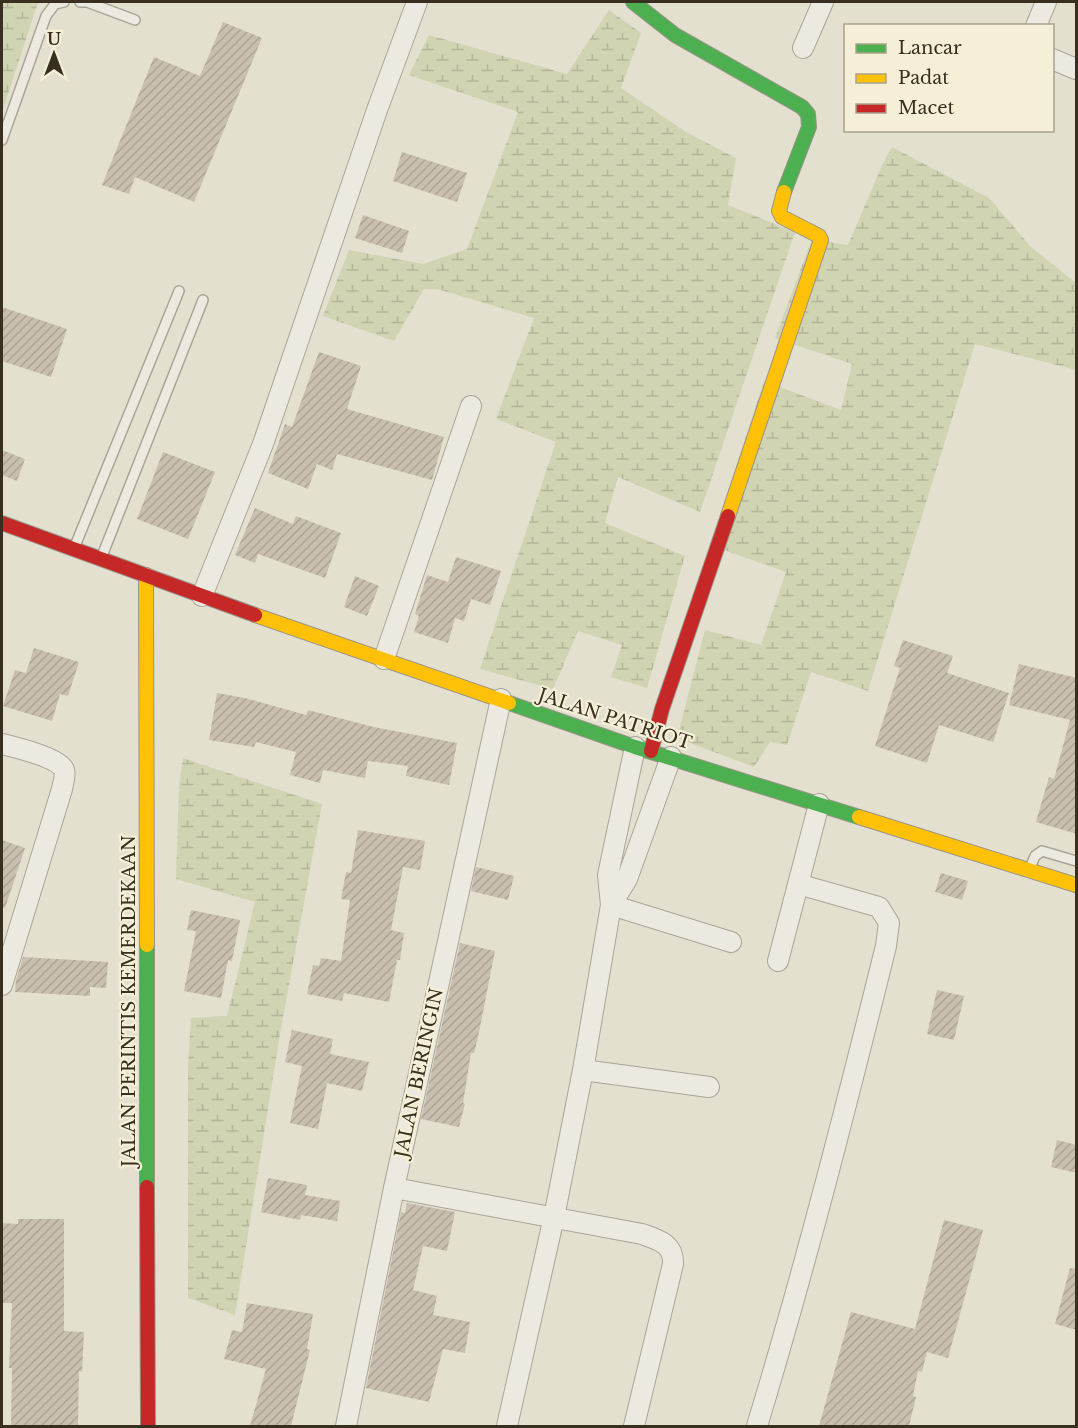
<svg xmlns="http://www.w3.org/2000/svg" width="1078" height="1428" font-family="'Libre Baskerville',serif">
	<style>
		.wetland { fill: url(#wetland-marsh) }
		.building { fill: url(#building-hatch) }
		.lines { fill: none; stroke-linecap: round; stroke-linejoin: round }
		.lane-casing { stroke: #a9a597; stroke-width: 12 }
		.street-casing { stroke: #a9a597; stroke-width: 22 }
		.fast-casing { stroke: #999488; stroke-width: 16 }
		.slow-casing { stroke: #999488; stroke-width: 16 }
		.jam-casing { stroke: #999488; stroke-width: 16 }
		.lane { stroke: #eceae0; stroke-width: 9 }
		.street { stroke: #eceae0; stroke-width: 20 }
		.fast { stroke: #4caf50; stroke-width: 14 }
		.slow { stroke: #ffc107; stroke-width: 14 }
		.jam { stroke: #c62828; stroke-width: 14 }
		.labels { text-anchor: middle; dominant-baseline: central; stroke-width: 4.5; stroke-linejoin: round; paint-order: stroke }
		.street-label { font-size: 18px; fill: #382f20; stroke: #f4efd6 }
	</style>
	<defs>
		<pattern id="wetland-marsh" width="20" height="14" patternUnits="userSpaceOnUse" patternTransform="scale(1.5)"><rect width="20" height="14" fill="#d0d4b2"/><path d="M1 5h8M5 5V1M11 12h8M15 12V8" fill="none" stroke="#b3b699"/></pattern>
		<pattern id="building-hatch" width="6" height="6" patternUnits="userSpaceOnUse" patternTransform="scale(1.5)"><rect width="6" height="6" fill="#c8bfb0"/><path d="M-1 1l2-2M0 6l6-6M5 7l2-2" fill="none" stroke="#ada497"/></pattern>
	</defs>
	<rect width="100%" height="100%" fill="#e4e0cf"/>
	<path class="wetland" d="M2,2H38L2,113Z
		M609,10L641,33L621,88L686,132L736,158L728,205L795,232L700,512L618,477L605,523L685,556L647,688L611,677L622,645L578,631L553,689L480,669L556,442L496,419L534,318L441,290L424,289L394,341L323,316L349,250L423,264L467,249L518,112L409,75L429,35L567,74Z
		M892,147L989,198L1031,247L1076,283V370L975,344L868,691L811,672L787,745L770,742L754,767L677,738L705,630L761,645L786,572L710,545L764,381L841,410L852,364L775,338L812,239L848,245L882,165Z
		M183,758L322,804L279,1040L235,1315L188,1298V1066L191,1018L227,1016L255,902L176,879L179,786Z"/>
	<path class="building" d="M223,22L262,38L194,202L135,177L129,194L102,185L154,57L200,76Z
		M402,152L467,173L457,202L393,181Z
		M363,215L409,231L402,253L355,238Z
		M2,307L67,329L51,377L2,361Z
		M319,352L361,366L347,409L444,437L432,480L337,454L332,470L317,464L308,489L268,473L285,424L292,427Z
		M2,450L25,459L17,481L2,475Z
		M163,452L215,472L188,539L137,519Z
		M255,508L293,524L296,516L341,533L325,578L258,554L255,563L235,555Z
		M456,557L501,571L490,605L471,599L464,621L455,618L448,643L414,632L419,616L415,614L427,575L448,582Z
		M355,576L379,586L367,616L344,607Z
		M903,640L953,656L947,673L1009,693L993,742L939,725L927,763L875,746L900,668L894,666Z
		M34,648L79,662L68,696L60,694L52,721L3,706L15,670L26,673Z
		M1019,664L1077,678V834L1036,822L1049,777L1054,779L1070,720L1009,705Z
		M217,693L245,698L306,715L308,710L374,727L457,743L449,785L406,776L408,766L368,761L365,778L323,770L320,783L290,775L296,752L256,742L254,747L209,740Z
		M358,830L425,841L420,870L403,867L391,930L404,933L400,960H397L389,1002L344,993L342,1001L307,994L313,965L319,966L321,958L341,961L350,900L341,899L346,872L351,873Z
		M2,840L25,848L5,908L2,907Z
		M476,867L514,876L508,900L471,891Z
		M941,873L968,881L962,900L935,892Z
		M191,910L240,920L232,961L228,960L221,998L184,991L196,931L187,930Z
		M460,943L495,951L478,1037L474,1053H471L463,1103L465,1104L459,1127L421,1119Z
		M23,957L108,962L106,988L90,987V996L15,992L16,980Z
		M937,990L964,996L954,1040L927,1034Z
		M292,1030L333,1039L330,1054L369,1062L362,1091L327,1083L318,1129L290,1123L302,1066L285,1062Z
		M1057,1140L1077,1145V1173L1051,1167Z
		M268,1178L307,1185L305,1195L340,1201L337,1221L301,1215L300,1220L261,1212Z
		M407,1203L455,1212L447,1251L423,1246L413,1290L437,1296L433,1315L470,1322L465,1353L443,1349L429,1402L366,1388L401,1212L405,1213Z
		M18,1219H64V1331L84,1332L82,1372L79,1371L78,1426H11L12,1368H9L12,1303H2V1223L18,1224Z
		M944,1220L983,1230L948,1358L927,1352L922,1372L918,1371L913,1396L916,1397L909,1426H819L851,1312L915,1329Z
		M1070,1268L1077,1269V1330L1055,1324Z
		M247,1303L313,1314L307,1349L310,1350L291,1426H250L266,1369L224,1359L232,1330L242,1332Z"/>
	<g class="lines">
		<defs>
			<path id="lane" d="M80,2H87L135,20
				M2,140L46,16L55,4L64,2
				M75,546L179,291
				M102,556L203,300
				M1030,868L1035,856L1042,851L1076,861"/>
			<path id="street" d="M1036,26L1046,2
				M803,48L823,2
				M1052,59L1076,69
				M202,596L263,444L377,110L417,2
				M384,659L471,406
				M2,744C14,747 61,758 64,770C66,776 63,783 62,789L2,985
				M611,905L627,879L671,757
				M611,905L731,942
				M778,961L819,804
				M583,1070L709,1087
				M394,1188L642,1234C659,1240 674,1244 673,1264L634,1426
				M346,1426L394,1188L501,699
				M507,1426L554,1217L583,1070L611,905L608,875L635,747
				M757,1426C805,1268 846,1107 886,946L889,923L879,907L798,884"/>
			<path id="fast" d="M633,2L675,35L802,107L808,114L809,127L784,192
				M509,703L635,747L859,817
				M147,945V1187"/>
			<path id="slow" d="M728,516L821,240L819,236L782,217L779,211L784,192
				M146,575L147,945
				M255,615L509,703
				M859,817L1076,885"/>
			<path id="jam" d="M2,523L255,615
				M651,751L662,709L728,516
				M147,1187L148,1426"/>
		</defs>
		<use href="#lane" class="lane-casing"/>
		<use href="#street" class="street-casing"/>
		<use href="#fast" class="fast-casing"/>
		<use href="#slow" class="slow-casing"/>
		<use href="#jam" class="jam-casing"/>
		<use href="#lane" class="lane"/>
		<use href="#street" class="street"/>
		<use href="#fast" class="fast"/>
		<use href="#slow" class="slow"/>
		<use href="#jam" class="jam"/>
	</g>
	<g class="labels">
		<g class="street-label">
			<text transform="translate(615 719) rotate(18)">JALAN PATRIOT</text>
			<text transform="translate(129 1001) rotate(-90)">JALAN PERINTIS KEMERDEKAAN</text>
			<text transform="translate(419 1073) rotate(-78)">JALAN BERINGIN</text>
		</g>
	</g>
	<rect width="1078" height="1428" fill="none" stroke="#382f20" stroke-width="6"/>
	<rect x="844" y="24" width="210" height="108" fill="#f4efd6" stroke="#a9a28d" stroke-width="1.5"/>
	<rect x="856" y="44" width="30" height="9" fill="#4caf50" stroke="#a9a28d" stroke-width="1.5"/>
	<text x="898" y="54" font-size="18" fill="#382f20">Lancar</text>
	<rect x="856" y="74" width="30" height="9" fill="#ffc107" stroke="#a9a28d" stroke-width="1.5"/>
	<text x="898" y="84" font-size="18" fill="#382f20">Padat</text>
	<rect x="856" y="104" width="30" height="9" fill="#c62828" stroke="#a9a28d" stroke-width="1.5"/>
	<text x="898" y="114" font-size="18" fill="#382f20">Macet</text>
	<g transform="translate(54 54)" stroke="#f4efd6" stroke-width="4.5" paint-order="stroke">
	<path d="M0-4.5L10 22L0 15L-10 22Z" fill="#382f20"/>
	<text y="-9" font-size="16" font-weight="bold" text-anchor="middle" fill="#382f20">U</text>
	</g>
</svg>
